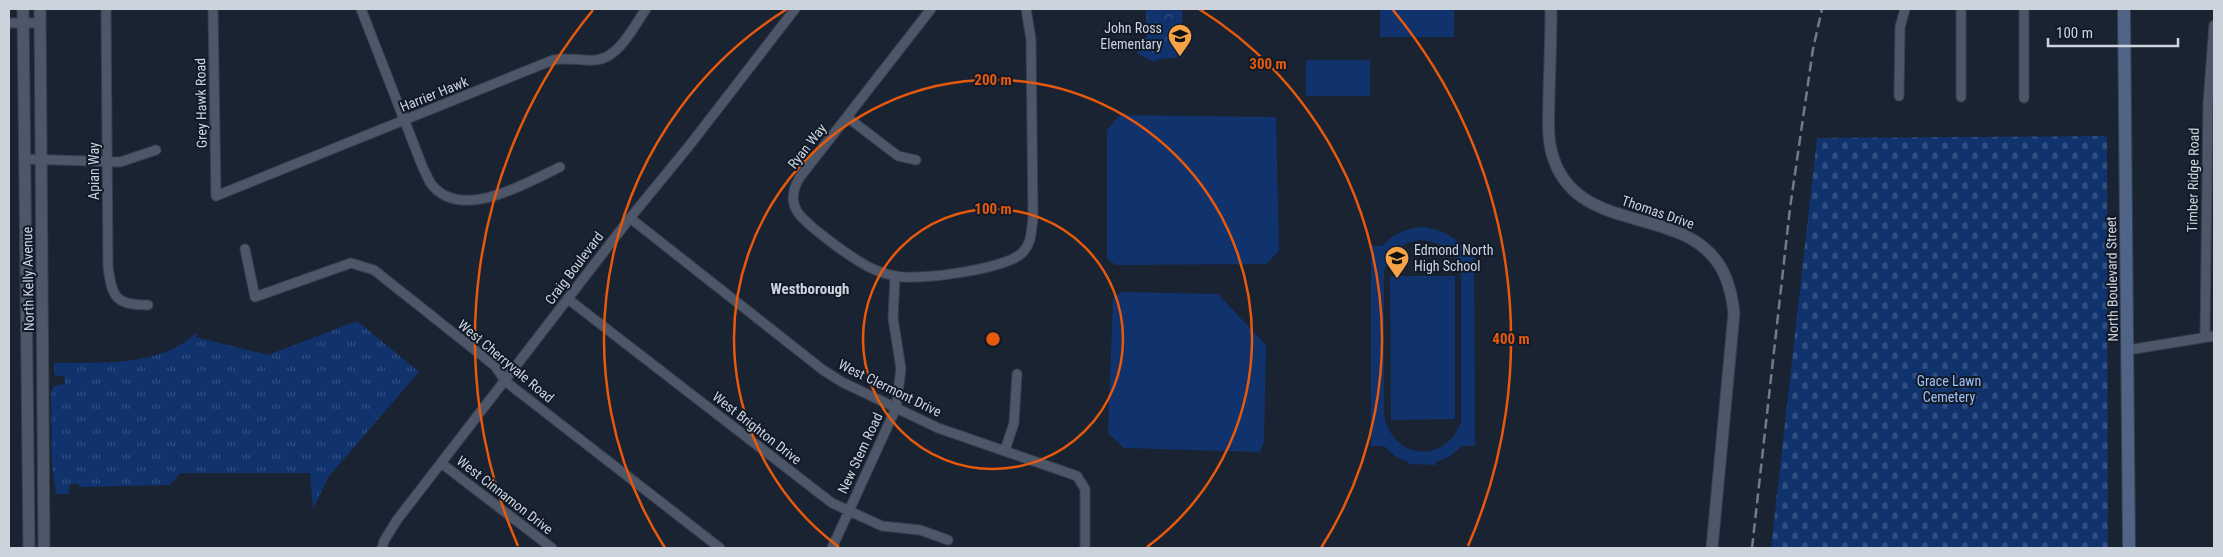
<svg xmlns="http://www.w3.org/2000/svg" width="2223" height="557" font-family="'Roboto Condensed',sans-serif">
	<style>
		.grass { fill: url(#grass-tufts) }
		.cemetery { fill: url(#cemetery-stones) }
		.park { fill: url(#park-crowns) }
		.pitch { fill: #10326d; fill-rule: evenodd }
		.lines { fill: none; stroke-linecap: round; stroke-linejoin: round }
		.minor-casing { stroke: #39404c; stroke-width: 11 }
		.tertiary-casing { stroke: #39404c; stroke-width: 13 }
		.secondary-casing { stroke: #39404c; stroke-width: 14 }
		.minor { stroke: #4d5769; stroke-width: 9 }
		.tertiary { stroke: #4d5769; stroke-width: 11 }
		.secondary { stroke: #506487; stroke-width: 12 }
		.rail { stroke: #737b87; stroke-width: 2.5; stroke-dasharray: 10 5; stroke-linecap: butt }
		.ring { fill: none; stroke: #e8590c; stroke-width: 2.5 }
		.labels { text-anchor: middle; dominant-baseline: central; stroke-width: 4; stroke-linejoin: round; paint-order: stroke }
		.poi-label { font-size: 14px; fill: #cdd3dd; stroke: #111a28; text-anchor: end }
		.street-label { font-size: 14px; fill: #cdd3dd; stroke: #111a28 }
		.park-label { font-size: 14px; fill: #9fc0f6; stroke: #111a28 }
		.neighbourhood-label { font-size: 15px; font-weight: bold; fill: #cdd3dd; stroke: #111a28 }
		.centre { fill: #e8590c; stroke: #111a28; stroke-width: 2.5 }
		.ring-label { font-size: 15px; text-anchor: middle; font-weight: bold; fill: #e8590c; stroke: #111a28; stroke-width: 4; stroke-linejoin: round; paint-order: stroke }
	</style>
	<defs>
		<pattern id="grass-tufts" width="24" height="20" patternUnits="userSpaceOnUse" patternTransform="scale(1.25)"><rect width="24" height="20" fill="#10326d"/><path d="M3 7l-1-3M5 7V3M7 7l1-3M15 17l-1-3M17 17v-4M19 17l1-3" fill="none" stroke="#324f81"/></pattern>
		<pattern id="cemetery-stones" width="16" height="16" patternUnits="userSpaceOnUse" patternTransform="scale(1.25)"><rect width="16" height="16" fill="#10326d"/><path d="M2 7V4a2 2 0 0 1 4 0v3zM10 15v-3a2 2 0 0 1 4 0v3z" fill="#324f81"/></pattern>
		<pattern id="park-crowns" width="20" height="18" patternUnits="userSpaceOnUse" patternTransform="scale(1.25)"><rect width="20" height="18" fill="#10326d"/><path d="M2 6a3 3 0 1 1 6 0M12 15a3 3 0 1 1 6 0" fill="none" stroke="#324f81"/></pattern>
	</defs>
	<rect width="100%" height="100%" fill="#1a2332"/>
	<path class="grass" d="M357,321L419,372L329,476L313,509L310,473H180L170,485L79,487V484H69V494H56L52,468L51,393L54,386L65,384L64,376H55L54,363C101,362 158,368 196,333V337L268,355Z"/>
	<path class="cemetery" d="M2107,136L2108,548H1771L1817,138Z"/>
	<path class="park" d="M1146,9H1182L1183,57L1159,59L1153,62L1137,53V39L1147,38Z"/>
	<path class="pitch" d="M1380,9H1454V37H1380Z
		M1306,60H1370V96H1306Z
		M1120,115L1276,117L1279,251L1266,264L1116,265L1107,259V130Z
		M1423,227C1439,229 1451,234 1462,246H1474L1475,446H1462L1449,457L1436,462V465L1408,464V462L1395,456L1384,446H1371V246H1382C1393,234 1407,228 1423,227ZM1420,240C1442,241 1459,254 1461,277V422C1445,466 1391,459 1384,414V271C1390,253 1402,242 1420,240Z
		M1390,276H1455V419L1391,420Z
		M1121,292L1218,294L1266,345L1264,441L1260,452L1124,448L1108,433L1113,298Z"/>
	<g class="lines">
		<defs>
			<path id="minor" d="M106,9L108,267C112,298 116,305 148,305
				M213,9L216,196L553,60C568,57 581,61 596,60C619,58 634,26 646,9
				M361,9L423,168C426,173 428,180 432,185C462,222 528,182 560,167
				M931,9L800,177C794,187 790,198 796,209C801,222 847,254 860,262C871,269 884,274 896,276C919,281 1006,269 1022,253C1032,243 1031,232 1033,218L1031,39L1026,9
				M2024,9V98
				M9,23H40
				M1899,96L1900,27L1905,9
				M1961,97V9
				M847,117L898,156L916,160
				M24,159L120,162L156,150
				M630,218L823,370L842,382L938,428L1077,476L1085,489V548
				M245,249L255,297L351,263L374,270L495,366L505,381L720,548
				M568,299L832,503L882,526L920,530L948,540
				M2205,337L2208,103L2214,25
				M2128,350L2214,336
				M1005,450L1014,423L1017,374
				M441,463L552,548
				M382,548L384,541L397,520L630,218L689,146L795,9
				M832,548L896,408L901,369L893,318L895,276"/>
			<path id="tertiary" d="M23,9L29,548
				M40,9L44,548
				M1551,9C1551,37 1550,64 1549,92C1549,114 1546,139 1554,160C1580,234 1680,206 1718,263C1728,277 1732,296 1734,313L1712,548"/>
			<path id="secondary" d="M2124,9L2129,548"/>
		</defs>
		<use href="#minor" class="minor-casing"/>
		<use href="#tertiary" class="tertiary-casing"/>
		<use href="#secondary" class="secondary-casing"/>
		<use href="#minor" class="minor"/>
		<use href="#tertiary" class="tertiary"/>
		<use href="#secondary" class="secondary"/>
		<path class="rail" d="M1752,548L1790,208L1813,49L1822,9"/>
	</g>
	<g class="ring">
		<circle cx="993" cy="339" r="130"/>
		<path d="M839 547A259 259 0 1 1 1147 547"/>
		<path d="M665 548A389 389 0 0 1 787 9M1199 9A389 389 0 0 1 1321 548"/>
		<path d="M518 546A518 518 0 0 1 593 10M1393 10A518 518 0 0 1 1468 546"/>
	</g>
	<defs>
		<symbol id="school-pin" viewBox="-11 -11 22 30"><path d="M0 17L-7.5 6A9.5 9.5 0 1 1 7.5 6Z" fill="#f5a346" stroke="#111a28"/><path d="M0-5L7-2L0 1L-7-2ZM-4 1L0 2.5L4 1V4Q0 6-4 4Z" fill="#111"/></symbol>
	</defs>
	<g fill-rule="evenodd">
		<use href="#school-pin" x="1166" y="22" width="28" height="38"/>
		<use href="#school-pin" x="1383" y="244" width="28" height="38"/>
	</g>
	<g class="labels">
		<g class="poi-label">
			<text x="1162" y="28">John Ross<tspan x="1162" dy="16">Elementary</tspan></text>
			<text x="1414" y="250" text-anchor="start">Edmond North<tspan x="1414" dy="16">High School</tspan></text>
		</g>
		<g class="street-label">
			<text transform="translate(434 94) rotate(-22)">Harrier Hawk</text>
			<text transform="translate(201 103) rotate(-91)">Grey Hawk Road</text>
			<text transform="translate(807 146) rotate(-52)">Ryan Way</text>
			<text transform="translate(94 171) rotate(-90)">Apian Way</text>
			<text transform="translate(2193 180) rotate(-89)">Timber Ridge Road</text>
			<text transform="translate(1658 212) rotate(19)">Thomas Drive</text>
			<text transform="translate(574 268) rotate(-53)">Craig Boulevard</text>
			<text transform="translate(28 279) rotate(-91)">North Kelly Avenue</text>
			<text transform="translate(2112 279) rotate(-91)">North Boulevard Street</text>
			<text transform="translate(506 361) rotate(40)">West Cherryvale Road</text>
			<text transform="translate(890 388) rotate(26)">West Clermont Drive</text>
			<text transform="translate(757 428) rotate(38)">West Brighton Drive</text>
			<text transform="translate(860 453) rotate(-65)">New Stem Road</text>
			<text transform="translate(505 495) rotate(38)">West Cinnamon Drive</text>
		</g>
		<g class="park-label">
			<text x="1949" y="381">Grace Lawn<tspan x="1949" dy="16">Cemetery</tspan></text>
		</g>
		<g class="neighbourhood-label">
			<text x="810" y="289">Westborough</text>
		</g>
	</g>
	<circle cx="993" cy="339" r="8" class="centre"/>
	<g class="ring-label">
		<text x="1268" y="69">300 m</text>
		<text x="993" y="85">200 m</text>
		<text x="993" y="214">100 m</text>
		<text x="1511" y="344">400 m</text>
	</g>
	<rect width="2223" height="557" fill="none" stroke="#cdd3dd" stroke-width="20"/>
	<path d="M2048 38v8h130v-8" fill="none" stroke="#cdd3dd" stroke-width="2.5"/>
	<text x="2056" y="38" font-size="15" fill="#cdd3dd" stroke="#111a28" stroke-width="4" paint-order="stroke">100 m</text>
</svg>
